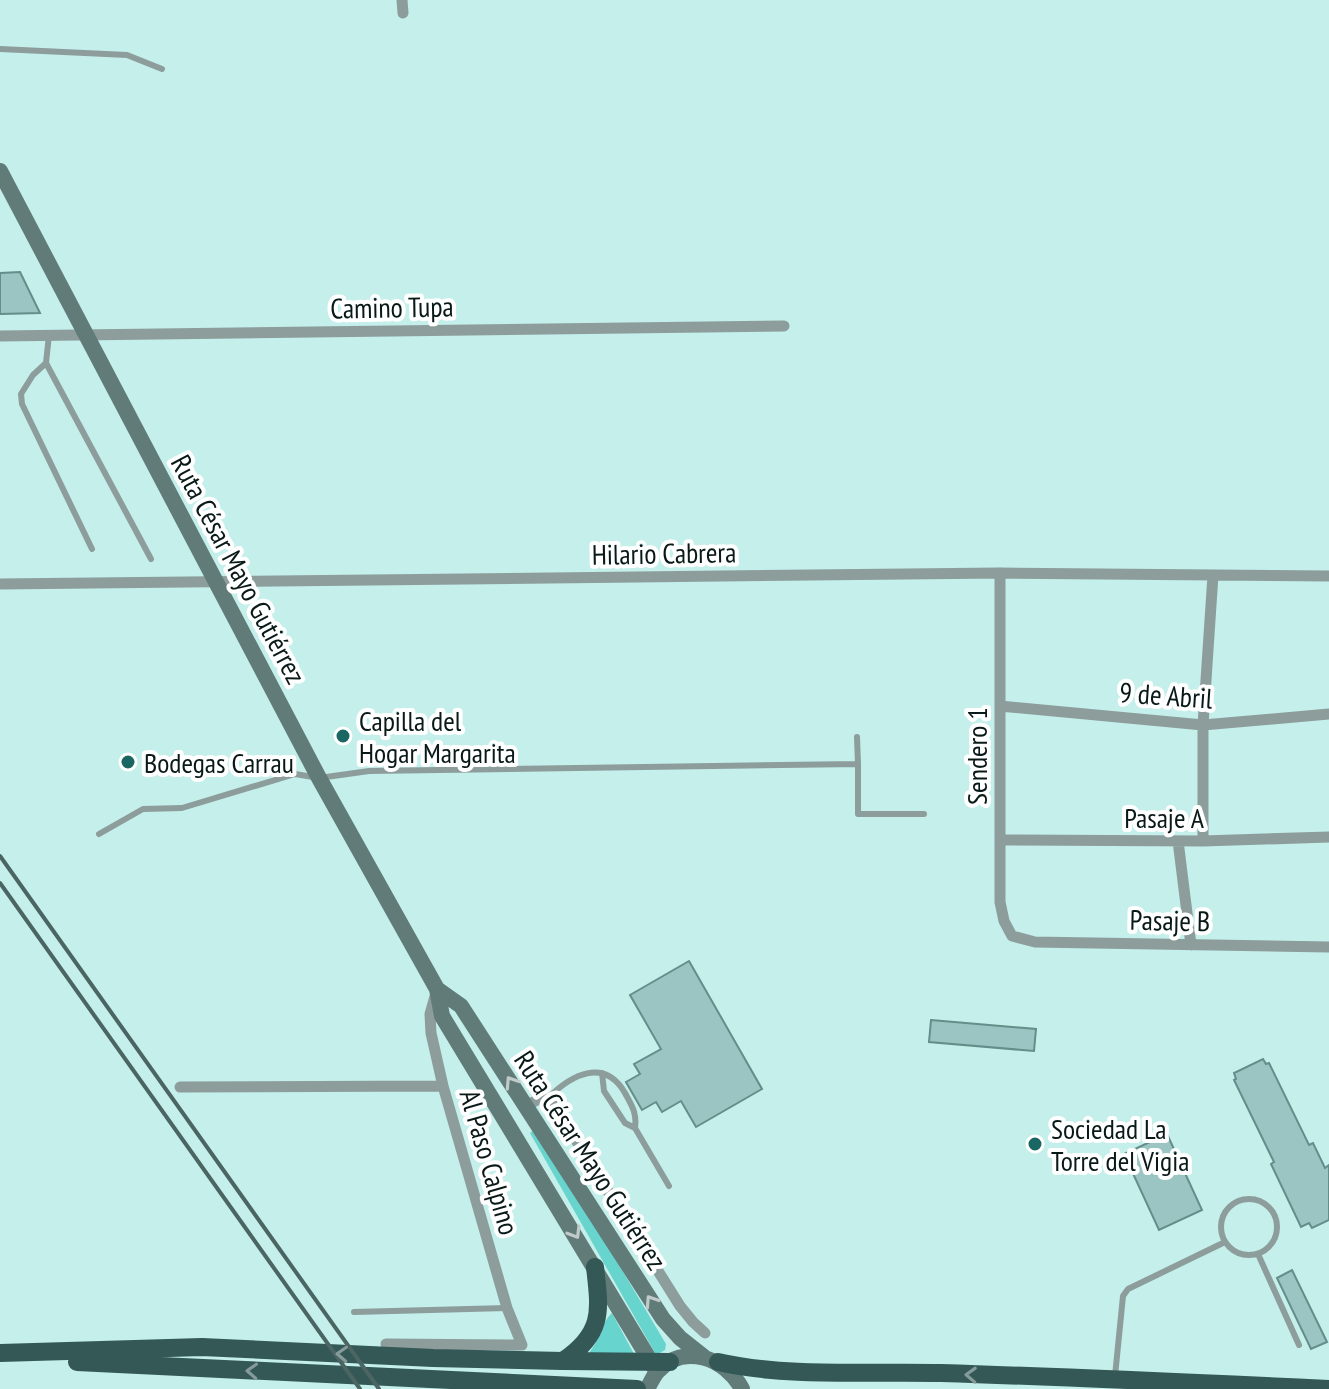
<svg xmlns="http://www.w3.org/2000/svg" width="1329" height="1389" font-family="'PT Sans Narrow',sans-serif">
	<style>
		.green { fill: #68d4ce }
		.building { fill: #9bc5c2; stroke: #658d8a; stroke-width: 2 }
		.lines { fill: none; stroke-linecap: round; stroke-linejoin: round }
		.service { stroke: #8c9d9c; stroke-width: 6 }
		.minor { stroke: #8c9d9c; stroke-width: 11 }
		.secondary { stroke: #617b79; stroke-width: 16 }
		.trunk { stroke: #345856; stroke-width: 18 }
		.rail { stroke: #4b6563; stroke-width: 4 }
		.oneway { stroke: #c0cac9 }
		.oneway2 { stroke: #859b9a }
		.poi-dot { fill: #196663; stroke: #fff; stroke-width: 3 }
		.labels { text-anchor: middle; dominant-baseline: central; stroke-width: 8; stroke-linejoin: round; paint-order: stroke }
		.street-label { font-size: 28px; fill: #091918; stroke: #fff }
		.poi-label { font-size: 28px; fill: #091918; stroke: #fff; text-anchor: start }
	</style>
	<rect width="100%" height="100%" fill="#c4efeb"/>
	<path class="green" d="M534,1130L591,1218L666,1344L665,1350L658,1354L655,1353L530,1133Z
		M612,1313L634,1354L589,1353C599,1341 601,1323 612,1313Z"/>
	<path class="building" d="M20,272L40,313L0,314V273Z
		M689,961L762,1089L696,1127L681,1101L662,1112L656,1102L642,1110L626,1082L640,1074L634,1064L661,1049L630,995Z
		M931,1020L1036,1029L1034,1051L929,1042Z
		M1263,1059L1266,1064L1269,1063L1309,1145L1313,1143L1325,1168L1329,1165V1220L1312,1228L1309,1223L1301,1227L1271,1164L1274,1162L1234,1080L1236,1079L1234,1073Z
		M1167,1134L1202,1210L1159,1230L1124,1154Z
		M1292,1270L1327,1342L1311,1349L1277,1278Z"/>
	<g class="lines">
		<path class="service" d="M0,49L127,55L162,69
			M49,335L46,363L33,375L21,394L22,404L92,549
			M46,363L151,559
			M858,764V814H924
			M99,834L143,809L182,808L295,774L319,778L369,771L858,764L857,737
			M602,1073L604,1091L625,1123L635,1128L669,1186
			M548,1098C571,1075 604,1057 625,1093C632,1106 637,1113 635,1128
			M1221 1227a28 28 0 1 1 56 0a28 28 0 1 1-56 0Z
			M1258,1254L1299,1345
			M354,1312L507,1308
			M1115,1376L1123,1296L1128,1289L1225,1242"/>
		<path class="minor" d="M402,0L403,13
			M0,336L784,326
			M1000,573V902L1004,921L1012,936L1035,942L1329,947
			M0,584L1000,573L1329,576
			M1000,706L1203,725L1329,714
			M1000,840L1203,841L1329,837
			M1178,841L1191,945
			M1203,841V725L1213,575
			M180,1087L443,1086
			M526,1106L539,1099H547L554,1105L680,1306L693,1322L705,1333
			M386,1344L522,1345L507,1308L443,1086L431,1033L430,1014L436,993"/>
		<path class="secondary" d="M0,171L319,778L437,989L442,1016L657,1372
			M437,989L461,1006L663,1319L680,1338L704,1357
			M647,1389C650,1384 653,1377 657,1372C683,1342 726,1358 742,1389"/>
		<path class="trunk" d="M0,1353L202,1347L433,1358L563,1361C604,1333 600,1311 595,1267
			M563,1361L670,1362
			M77,1362L637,1389
			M718,1362C790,1378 868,1371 941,1373C1071,1377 1200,1383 1329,1389"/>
		<path class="rail" d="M0,856L379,1389
			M0,883L360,1389"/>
	</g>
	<defs><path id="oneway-chevron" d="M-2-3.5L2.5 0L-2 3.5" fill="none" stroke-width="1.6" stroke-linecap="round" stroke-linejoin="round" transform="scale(2)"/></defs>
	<g class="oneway">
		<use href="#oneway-chevron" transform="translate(511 1082) rotate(-123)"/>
		<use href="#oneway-chevron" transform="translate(575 1233) rotate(59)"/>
		<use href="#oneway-chevron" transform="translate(651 1301) rotate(-123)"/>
	</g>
	<g class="oneway2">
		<use href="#oneway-chevron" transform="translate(342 1354) rotate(-177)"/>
		<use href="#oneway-chevron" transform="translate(252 1371) rotate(-177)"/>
		<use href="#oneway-chevron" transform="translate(971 1375) rotate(-178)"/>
	</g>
	<g class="poi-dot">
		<circle cx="343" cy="736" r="8"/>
		<circle cx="128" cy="762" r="8"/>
		<circle cx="1035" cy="1144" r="8"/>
	</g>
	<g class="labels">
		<g class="street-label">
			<text transform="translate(392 307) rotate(-1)">Camino Tupa</text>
			<text transform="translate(664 553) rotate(-1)">Hilario Cabrera</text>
			<text transform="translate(239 569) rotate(62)">Ruta César Mayo Gutiérrez</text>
			<text transform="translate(1166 695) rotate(4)">9 de Abril</text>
			<text transform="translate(976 756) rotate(-90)">Sendero 1</text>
			<text x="1164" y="817">Pasaje A</text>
			<text transform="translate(1170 920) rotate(1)">Pasaje B</text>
			<text transform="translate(591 1160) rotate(57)">Ruta César Mayo Gutiérrez</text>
			<text transform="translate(490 1162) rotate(74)">Al Paso Calpino</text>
		</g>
		<g class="poi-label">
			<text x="359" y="720">Capilla del<tspan x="359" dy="32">Hogar Margarita</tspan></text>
			<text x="144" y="762">Bodegas Carrau</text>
			<text x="1051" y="1128">Sociedad La<tspan x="1051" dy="32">Torre del Vigia</tspan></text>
		</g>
	</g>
</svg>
